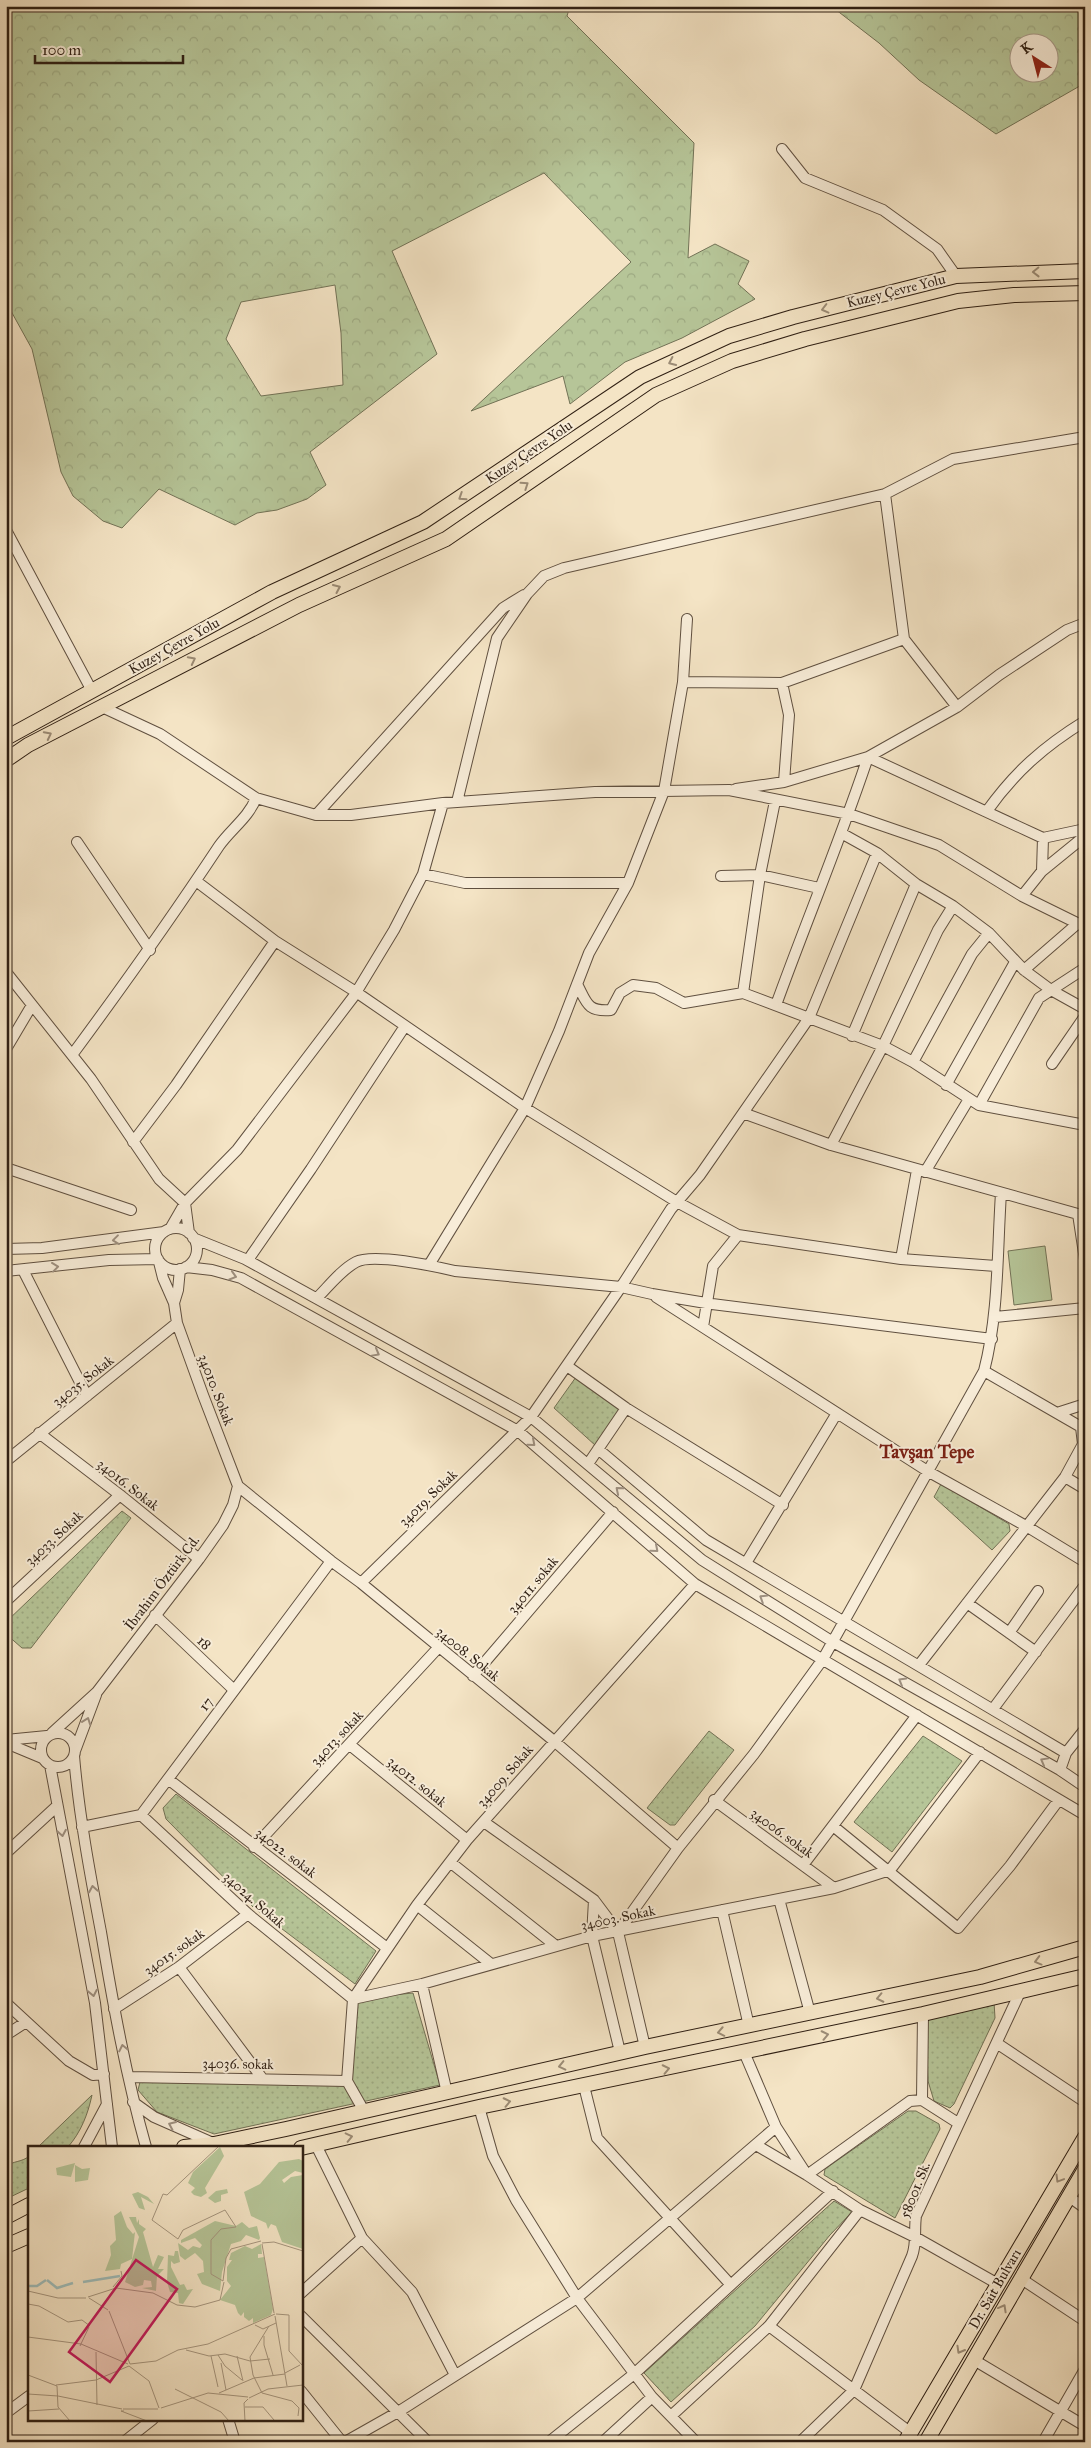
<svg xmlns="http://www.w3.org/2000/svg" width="1091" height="2448" font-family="'IM FELL Great Primer',serif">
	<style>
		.grass { fill: url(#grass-dots); stroke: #727256 }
		.forest { fill: url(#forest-crowns); stroke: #727256; fill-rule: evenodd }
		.garden { fill: #b6c598; stroke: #727256 }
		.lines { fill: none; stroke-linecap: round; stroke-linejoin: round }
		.minor-casing { stroke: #605040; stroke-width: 12 }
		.major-casing { stroke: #2f1f13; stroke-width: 16 }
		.minor { stroke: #f8edd9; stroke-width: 10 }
		.major { stroke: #f4e4c5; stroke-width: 14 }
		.oneway { stroke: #9b8b75 }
		.oneway2 { stroke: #9e9080 }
		.labels { text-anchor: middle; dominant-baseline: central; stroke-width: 4; stroke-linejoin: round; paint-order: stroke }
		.street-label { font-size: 14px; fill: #2f1f13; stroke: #f8edd9 }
		.district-label { font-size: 19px; font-weight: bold; fill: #7a1f14; stroke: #f8edd9 }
		.inset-river { fill: none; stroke: #9ebdbb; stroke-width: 2.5 }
		.inset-road { fill: none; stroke: #a5957e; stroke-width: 1 }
		.view { fill: #c2185b; fill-opacity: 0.15; stroke: #c2185b; stroke-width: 2.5 }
		.inset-edge { fill: none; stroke: #2f1f13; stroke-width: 2.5 }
	</style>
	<defs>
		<pattern id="grass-dots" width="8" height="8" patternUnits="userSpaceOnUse" patternTransform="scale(1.25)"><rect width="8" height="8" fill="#b6c598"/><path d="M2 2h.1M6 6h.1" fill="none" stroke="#9da982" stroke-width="1.8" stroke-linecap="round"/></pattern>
		<pattern id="forest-crowns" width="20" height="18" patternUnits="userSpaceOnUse" patternTransform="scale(1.25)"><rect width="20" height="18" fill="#b6c598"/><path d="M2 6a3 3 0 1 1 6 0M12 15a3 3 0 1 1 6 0" fill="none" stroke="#9da982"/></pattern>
	</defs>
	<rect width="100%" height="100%" fill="#f4e4c5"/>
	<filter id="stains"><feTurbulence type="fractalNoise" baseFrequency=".004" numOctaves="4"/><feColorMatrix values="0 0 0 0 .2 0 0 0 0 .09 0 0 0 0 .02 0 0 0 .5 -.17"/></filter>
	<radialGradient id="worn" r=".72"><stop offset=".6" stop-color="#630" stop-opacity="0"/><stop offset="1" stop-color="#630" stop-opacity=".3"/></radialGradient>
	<path class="grass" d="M576,1377L623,1409L596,1446L554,1408Z
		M941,1484L1009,1524L1010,1531L992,1550L934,1497Z
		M122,1511L131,1518L31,1648H22L6,1634V1622Z
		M709,1731L734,1750L675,1825H670L647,1808Z
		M923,1736L962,1761L892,1852L854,1822Z
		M176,1794L376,1951L355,1984L253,1907L166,1819L163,1808Z
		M413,1993L440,2085L214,2134L157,2112L138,2090L140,2082L347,2081L353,1999Z
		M994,2002L995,2018L954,2104L950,2108L934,2101L928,2081L926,2020Z
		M92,2095C88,2114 81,2132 68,2147H38Z
		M908,2111H916L939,2124L940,2129L895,2218L824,2175L825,2169Z
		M29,2156V2188L6,2199V2166C13,2161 23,2162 29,2156Z
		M834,2201L852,2212L830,2235L755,2326L671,2402L644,2373Z"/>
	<path class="forest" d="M6,6H570L567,16L694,143L688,258L715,244L749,261L738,284L755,299L682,338L625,362L570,404L563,376L471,411L631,262L544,173L392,251L437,354L310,452L326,485L307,499L277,510L257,513L235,525L159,489L122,528L103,521L73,496L61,472L32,349L6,302ZM335,285L341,333L343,385L261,396L226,339L241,302Z
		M831,6H1085V83L996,134L919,80L879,43ZM1018,42H1048V72H1018Z"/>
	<path class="garden" d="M1045,1246L1052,1300L1014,1305L1008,1251Z"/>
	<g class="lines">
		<defs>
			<path id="minor" d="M782,149L805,178L883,210L937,249L956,276
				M6,530L92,691
				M683,682L782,683L904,639
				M782,683L789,715L784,782
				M102,707L160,734L256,798L316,815H351L443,803L595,792L729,790L849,814L939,845L1022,896L1085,927
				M957,707L904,639L885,494L953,459L1085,437
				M868,757L1043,838L1042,871
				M736,789L784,782L868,757L957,707L999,675L1067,630L1085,623
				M457,802L497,638L527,594L544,576L564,568L885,494
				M987,811C1015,772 1043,747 1085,721
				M316,815L503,608L524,595
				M841,833L877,853L916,884L953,906L989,933L1024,970L1051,990L1085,1009
				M1043,838L1085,829
				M77,842L150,950
				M423,874L465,883H628
				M721,876L760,875L819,888
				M196,881L275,941L356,992L525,1108L677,1202L738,1235L901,1259L996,1266
				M1022,896L1042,871L1085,836
				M1024,970L1077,924
				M6,972L91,1079L159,1179L185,1203L189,1233
				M577,984C587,1003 587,1012 611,1010L620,993L633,985L656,988L684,1003L743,993L883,1046L913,1062L979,1105L1085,1125
				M743,993L760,875L775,801
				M776,1005C806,922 840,841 868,757
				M852,1036L916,884
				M6,1049L32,1005
				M72,1055C123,986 172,917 219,846C230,830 249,817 256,798
				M913,1062L972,954L989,933
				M1052,1064L1085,1016
				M946,1085L1015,962
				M979,1105L1039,998L1085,968
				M743,1113L831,1145L1085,1216
				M133,1142L176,1085L275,941
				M831,1145L883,1046L938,930L953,906
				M6,1168L131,1210
				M925,1172L969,1099
				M1078,1214L1085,1260
				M155 1249a21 21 0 1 1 42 0a21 21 0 1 1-42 0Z
				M170,1229L185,1203L237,1150L354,996L394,930L423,874L443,803
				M193,1238L245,1259L531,1417L702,1560L833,1642L1060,1770L1085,1787
				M6,1249L42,1248L164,1232
				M901,1259L917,1170
				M248,1260L311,1169L405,1026
				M159,1262L163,1278L174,1303L178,1290L180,1269
				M429,1265L525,1108L559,1031L589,953L628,883L664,791L683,682L687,619
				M186,1267L212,1270L241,1278L518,1431L695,1584L1085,1815
				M23,1270L87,1396
				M6,1271L109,1260L158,1259
				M656,1297L929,1472L1026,1526L1085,1562
				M317,1298C329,1286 341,1270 356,1262C373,1253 435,1266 455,1271L621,1287L652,1294L712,1304L992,1339
				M174,1303L177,1323L203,1395L238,1486L331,1561L361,1583L554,1741L678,1848
				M995,1317L1085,1308
				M703,1327L713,1266L738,1235
				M567,1366L626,1408L783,1505
				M1057,1413L1085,1404
				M39,1433L120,1495L199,1559
				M598,1449L706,1540L1066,1753
				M6,1461L177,1323
				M588,1464L626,1408
				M1065,1477L1085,1489
				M746,1563L837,1413
				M361,1583L531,1417L621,1287L671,1209L700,1175L809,1018L877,853
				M6,1601L120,1495
				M967,1603L1036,1652
				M155,1615L234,1690
				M1009,1633L1038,1591
				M919,1665L1065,1477L1083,1444L1081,1427L984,1371
				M473,1676L613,1512
				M993,1709L1085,1585
				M41 1750a17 17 0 1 1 34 0a17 17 0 1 1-34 0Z
				M52,1733L97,1692L199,1559L223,1525L233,1505L238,1486
				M6,1740L47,1736
				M6,1743L42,1758
				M350,1745L467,1840
				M75,1751L96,1695
				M74,1756C79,1815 90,1874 101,1932C113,2004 126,2076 146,2147
				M50,1765L95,2003L112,2147
				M1060,1770L1066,1753L1085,1729
				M168,1779L387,1948
				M714,1800L834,1888
				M141,1815L248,1914L353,1999
				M484,1822L594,1900L618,1932
				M833,1826L958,1928L1010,1866L1058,1801
				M82,1827L141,1815L331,1561
				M254,1847L438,1648
				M6,1853L57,1806
				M450,1862L556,1946
				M803,1865L917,1715
				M890,1870L980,1752
				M779,1899L810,2013
				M594,1900L592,1936L620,2052
				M417,1905L491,1964
				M722,1910L749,2026
				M179,1967L262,2078
				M422,1984L447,2093
				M353,1999L422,1984L592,1936L834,1888L890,1870
				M6,2003L69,2061L93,2075L104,2074
				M114,2009L179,1967L248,1914
				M6,2035L26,2022
				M998,2044L1085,2102
				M645,2047L618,1932L678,1848L754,1754L823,1659L984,1371C999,1313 997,1253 1001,1193
				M744,2052L776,2127L807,2175L860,2210L915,2237L998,2284
				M129,2077L347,2081
				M584,2086L597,2138L730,2284
				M922,2100L923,2014
				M133,2102L154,2117L213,2143
				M479,2107L493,2156L516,2200L577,2298L652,2397L696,2442
				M364,2111L347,2081L353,1999L417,1905L467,1840L695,1584
				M756,2145L807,2175L910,2101L922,2100L958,2123
				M84,2147L107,2104
				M6,2150V2154
				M1068,2196L1085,2208
				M362,2238L412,2292L455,2375
				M1020,2278L1085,2321
				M301,2293L362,2238L316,2145
				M301,2316L428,2442
				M769,2326L911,2433
				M974,2360L1085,2426
				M301,2391L342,2442
				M6,2413L29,2396
				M671,2416L769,2326L860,2210
				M228,2419L235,2442
				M6,2439L8,2442
				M124,2442L153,2419
				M345,2442L398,2412L577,2298L776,2127
				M549,2442L634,2374L833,2191
				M603,2442L652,2397
				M800,2442L854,2390L912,2256C917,2243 914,2229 916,2216L1021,1990
				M1043,2442L1085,2369"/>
			<path id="major" d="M6,738L272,592L423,522L640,377L729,336L793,317L956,276L1085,271
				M6,760L28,745L299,605L446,539L656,395L732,361L805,339L958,301L1014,295L1085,293
				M184,2147L214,2144L286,2129L645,2047L980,1977L1085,1947
				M301,2148L479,2107L923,2014L1085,1976
				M6,2217L29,2205
				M6,2246L29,2236
				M905,2442L1085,2137
				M926,2442L1085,2169"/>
		</defs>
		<use href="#minor" class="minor-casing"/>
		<use href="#major" class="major-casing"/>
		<use href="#minor" class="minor"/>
		<use href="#major" class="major"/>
	</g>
	<defs><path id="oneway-chevron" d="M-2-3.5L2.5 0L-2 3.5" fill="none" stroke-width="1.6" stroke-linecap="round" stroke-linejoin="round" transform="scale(1.25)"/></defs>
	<g class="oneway">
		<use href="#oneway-chevron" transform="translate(1036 272) rotate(179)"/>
		<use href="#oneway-chevron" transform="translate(825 309) rotate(166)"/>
		<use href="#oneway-chevron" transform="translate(672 362) rotate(155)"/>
		<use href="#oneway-chevron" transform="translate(525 485) rotate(-34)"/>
		<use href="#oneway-chevron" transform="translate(462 497) rotate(147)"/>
		<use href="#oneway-chevron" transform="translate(337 588) rotate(-24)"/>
		<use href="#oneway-chevron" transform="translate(192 660) rotate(-27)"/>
		<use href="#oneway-chevron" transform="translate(48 735) rotate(-27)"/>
		<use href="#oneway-chevron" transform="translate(1038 1961) rotate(165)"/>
		<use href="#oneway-chevron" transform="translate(880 1998) rotate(168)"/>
		<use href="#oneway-chevron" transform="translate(721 2032) rotate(169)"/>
		<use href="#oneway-chevron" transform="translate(825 2035) rotate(-12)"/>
		<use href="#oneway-chevron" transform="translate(562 2066) rotate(167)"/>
		<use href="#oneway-chevron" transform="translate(666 2069) rotate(-12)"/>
		<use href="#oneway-chevron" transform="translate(507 2102) rotate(-12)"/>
		<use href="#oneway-chevron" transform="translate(349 2137) rotate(-13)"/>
		<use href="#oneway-chevron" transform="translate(1059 2179) rotate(121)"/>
		<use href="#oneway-chevron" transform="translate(1003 2308) rotate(-61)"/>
		<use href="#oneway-chevron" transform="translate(960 2350) rotate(120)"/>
	</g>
	<g class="oneway2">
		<use href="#oneway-chevron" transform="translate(116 1240) rotate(173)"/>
		<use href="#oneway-chevron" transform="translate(55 1267) rotate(-7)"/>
		<use href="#oneway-chevron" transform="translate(233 1276) rotate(17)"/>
		<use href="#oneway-chevron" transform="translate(376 1353) rotate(29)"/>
		<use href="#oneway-chevron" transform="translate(532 1443) rotate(41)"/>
		<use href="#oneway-chevron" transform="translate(619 1490) rotate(-140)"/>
		<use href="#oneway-chevron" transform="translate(655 1549) rotate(41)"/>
		<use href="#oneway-chevron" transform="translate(763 1598) rotate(-148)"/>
		<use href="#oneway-chevron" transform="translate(902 1681) rotate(-150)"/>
		<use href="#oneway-chevron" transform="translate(87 1721) rotate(-70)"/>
		<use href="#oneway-chevron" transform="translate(1044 1761) rotate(-151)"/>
		<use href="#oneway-chevron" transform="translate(62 1833) rotate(80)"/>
		<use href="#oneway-chevron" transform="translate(93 1889) rotate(-100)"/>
		<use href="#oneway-chevron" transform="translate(93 1993) rotate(79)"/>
		<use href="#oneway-chevron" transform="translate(123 2048) rotate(-102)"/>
		<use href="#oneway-chevron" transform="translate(172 2125) rotate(-156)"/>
	</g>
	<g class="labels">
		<g class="street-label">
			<text transform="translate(896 291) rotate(-14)">Kuzey Çevre Yolu</text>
			<text transform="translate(529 452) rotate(-34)">Kuzey Çevre Yolu</text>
			<text transform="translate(174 646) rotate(-29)">Kuzey Çevre Yolu</text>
			<text transform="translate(83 1381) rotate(-38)">34035. Sokak</text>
			<text transform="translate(216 1390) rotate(69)">34010. Sokak</text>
			<text transform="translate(128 1485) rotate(38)">34016. Sokak</text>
			<text transform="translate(428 1498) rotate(-44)">34019. Sokak</text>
			<text transform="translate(54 1538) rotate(-43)">34033. Sokak</text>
			<text transform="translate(162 1583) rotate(-53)">İbrahim Öztürk Cd.</text>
			<text transform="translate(533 1585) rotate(-50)">34011. sokak</text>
			<text transform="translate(204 1643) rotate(44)">18</text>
			<text transform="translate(468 1654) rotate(39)">34008. Sokak</text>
			<text transform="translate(206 1704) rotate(-54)">17</text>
			<text transform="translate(337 1738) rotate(-47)">34013. sokak</text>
			<text transform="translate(505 1776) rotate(-49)">34009. Sokak</text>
			<text transform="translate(417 1782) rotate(39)">34012. sokak</text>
			<text transform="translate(782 1833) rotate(36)">34006. sokak</text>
			<text transform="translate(286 1853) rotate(37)">34022. sokak</text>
			<text transform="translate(254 1900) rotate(41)">34024. Sokak</text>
			<text transform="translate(618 1918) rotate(-12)">34003. Sokak</text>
			<text transform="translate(174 1952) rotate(-35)">34015. sokak</text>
			<text transform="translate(238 2064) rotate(1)">34036. sokak</text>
			<text transform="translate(915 2190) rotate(-68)">58001. Sk.</text>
			<text transform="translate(995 2289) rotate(-60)">Dr. Sait Bulvarı</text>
		</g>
		<g class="district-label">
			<text x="927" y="1451">Tavşan Tepe</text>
		</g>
	</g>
	<g transform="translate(28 2146)">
		<rect width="275" height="275" fill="#f4e4c5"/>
		<path d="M192,1L196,10L177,42L179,47L173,51L166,49L163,46L167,42L160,37L165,26ZM271,13L275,15V27L267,25L254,34L256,37L263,31L275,29V103L254,96L248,80L243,78L240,83L238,77L223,70L216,46L232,38L251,16ZM47,17L43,31L29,29L28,22ZM47,19L54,23L62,22L60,34L47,36ZM188,45L199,43L200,47L193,49V55L187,57L180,52ZM110,46L120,51L126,58L113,51L117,64L111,62L104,48ZM93,65L99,81L105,88L107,86L104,113L93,118L92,123L77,125L83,109L82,100L88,94L86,70ZM101,71H108L109,77L111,73V78L118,83L115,86L125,121L130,109L136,111L130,123H136L129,130L128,145L114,142L124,141L123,135L116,134L115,139L107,141L97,136L111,91ZM187,75L208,80L214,76L221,82L229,80L232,92L231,94L218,89L213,95L203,98L194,126L192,145L174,138L169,128L176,126L175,115L167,107L157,114L152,110L150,97L160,104L165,100L172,102L174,99L167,92L153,97V94ZM233,98L234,108H230V112L236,111L245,163L243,169L225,177V172L221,175L216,171V166L213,170L210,167L207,159L192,154L203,140L199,135V121L204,114H201L203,107L217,100L224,103ZM147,105H150L152,116L146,118L143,115V121L152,139L156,138L159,144L165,143L155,158L151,157L150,147L142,146L139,136L140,109L146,110Z" fill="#b6c598"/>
		<path class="inset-river" d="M19,134L29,142L45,137M55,136L92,130M0,140H9L18,134"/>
		<path class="inset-road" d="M191,0L139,49L135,48L124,74L150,93L155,84L197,64L208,81L193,83L183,94V128L195,135M234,97L246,96L275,105M234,98L246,167M195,135L198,112L203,103L233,95M85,141L94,130L93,125M0,145L30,152H58M60,151L88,142L125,147L149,159L167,161L192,154L196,136M61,152L80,164M0,158L11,160L40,176L54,174L62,180M81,165L102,218M248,168L261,169V205L275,220M247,170L259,240M227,179L235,183L248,177M241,180L222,211L225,229L234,247L264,255L271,262L270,270M236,190V199L245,229M0,191L53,198L100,218M52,200L61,181M158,204L181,210L197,208L222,215L242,213M68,206L69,259M190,209L197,220L214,234M183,210L190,241M209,210L215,235M193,217L198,244M102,218L128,215L150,204L180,198L247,168M257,227L272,219M0,229L29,240L30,261L42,275M28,239L68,234L101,220L121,235L131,262M147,243L193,266L201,275M191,247L226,232L257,228M0,248L30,250L94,263M221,252L240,243L275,239M217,261H235L246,274M133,262L180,247L220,251M95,263H130M0,265L31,263M96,265H93L119,275M217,275L216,257L220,253M237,275H263"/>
		<path class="view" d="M108,114L149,143L82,236L41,206Z"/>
		<rect width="275" height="275" class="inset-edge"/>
	</g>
	<rect width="1091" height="2448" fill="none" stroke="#f4e4c5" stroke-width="25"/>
	<rect x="8" y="8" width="1076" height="2433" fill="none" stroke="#2f1f13" stroke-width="2.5"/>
	<rect x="12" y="12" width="1066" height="2423" fill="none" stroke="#2f1f13"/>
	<g transform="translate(1034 58) rotate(324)"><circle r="24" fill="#f8edd9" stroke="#a89b8a"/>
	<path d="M0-4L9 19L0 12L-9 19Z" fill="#8f2418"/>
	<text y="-8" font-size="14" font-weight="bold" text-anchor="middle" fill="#2f1f13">K</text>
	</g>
	<path d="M35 55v8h148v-8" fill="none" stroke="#2f1f13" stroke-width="2.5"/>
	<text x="42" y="55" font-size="15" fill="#2f1f13" stroke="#f8edd9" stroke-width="4" paint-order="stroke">100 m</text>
	<rect width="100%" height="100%" filter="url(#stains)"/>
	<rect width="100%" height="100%" fill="url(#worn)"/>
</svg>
